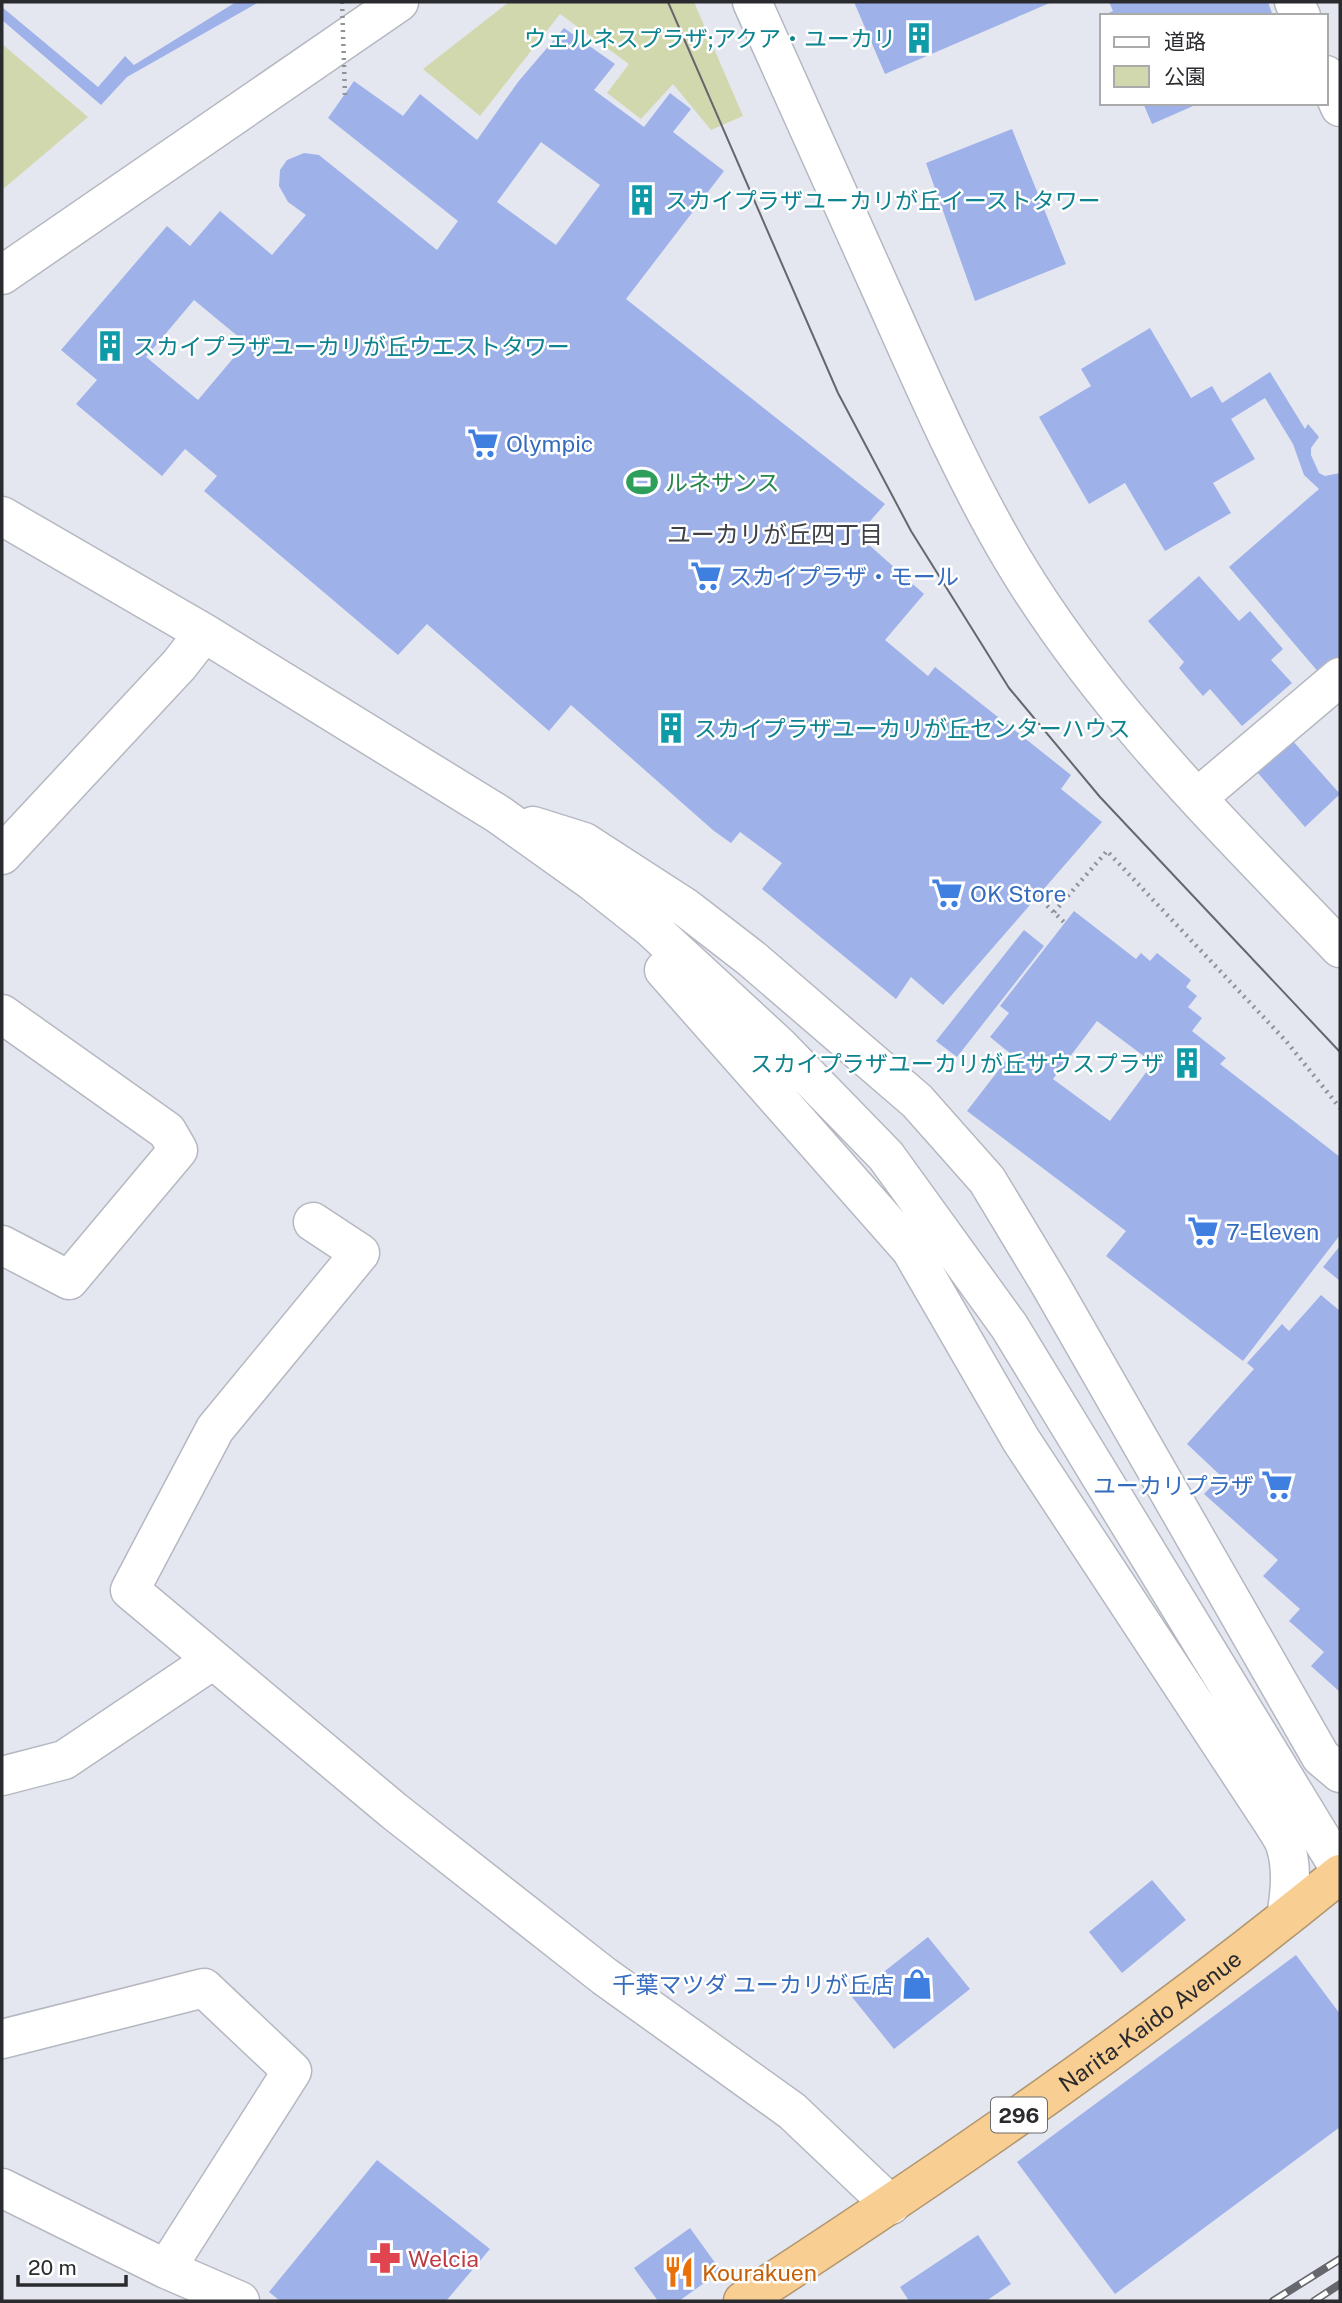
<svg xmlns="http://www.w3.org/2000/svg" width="1342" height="2303" font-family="'Public Sans','Noto Sans JP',sans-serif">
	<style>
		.green { fill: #d2d8ae }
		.building { fill: #9fb1e9; fill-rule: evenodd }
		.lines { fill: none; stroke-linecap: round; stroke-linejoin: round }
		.minor-casing { stroke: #b5b8c1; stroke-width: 41 }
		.highway-casing { stroke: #b0956f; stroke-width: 41 }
		.path { stroke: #909299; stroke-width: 4.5; stroke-dasharray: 2 5; stroke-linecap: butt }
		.minor { stroke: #fff; stroke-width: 38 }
		.highway { stroke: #f8ce92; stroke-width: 38 }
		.tram { stroke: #65676c; stroke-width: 2 }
		.rail-casing { stroke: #65676c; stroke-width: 8 }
		.rail { stroke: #fff; stroke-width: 5; stroke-dasharray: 16; stroke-linecap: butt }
		.path-bridge { stroke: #909299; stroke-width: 4.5; stroke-dasharray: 2 5; stroke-linecap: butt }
		.labels { text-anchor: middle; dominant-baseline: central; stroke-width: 5; stroke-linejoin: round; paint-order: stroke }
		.shield { fill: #fff; stroke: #6a6b6d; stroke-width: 2 }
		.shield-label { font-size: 21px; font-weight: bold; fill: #2a2b2e }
		.culture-label { font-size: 23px; fill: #0d838f; stroke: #fff; text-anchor: start }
		.shop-label { font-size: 23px; fill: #366cbe; stroke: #fff; text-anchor: start }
		.leisure-label { font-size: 23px; fill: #27864d; stroke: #fff; text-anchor: start }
		.street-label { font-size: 23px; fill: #2a2b2e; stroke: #fff }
		.health-label { font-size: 23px; fill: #be3a42; stroke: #fff; text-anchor: start }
		.food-label { font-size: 23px; fill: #c56008; stroke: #fff; text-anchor: start }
		.neighbourhood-label { font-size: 24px; fill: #3e4148; stroke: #fff }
	</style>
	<rect width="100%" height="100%" fill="#e4e7f0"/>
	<path class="green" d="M509,2H694L743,116L711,130L673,84L641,119L607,93L629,64L560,14L480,116L423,69Z
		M2,44L88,117L2,190Z"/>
	<path class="building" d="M236,2H259L127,77L101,105L2,20V7L98,87L125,56L134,65Z
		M854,2H1052L885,74Z
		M1109,2H1268L1273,16H1102L1113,11Z
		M564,28L615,64L594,90L644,127L670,93L691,109L673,132L724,171L626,299L885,504L858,535L924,594L885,640L928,676L935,667L1071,775L1061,789L1102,822L943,1005L911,977L896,999L762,889L782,863L740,832L731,843L714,831L571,705L549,731L427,624L398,655L204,491L217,476L185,449L162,476L76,404L97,380L61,350L167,226L190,246L220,211L272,255L306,215L288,202L279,186L280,170L287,160L304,153L319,155L437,250L458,221L328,118L354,81L403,116L420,94L477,140L518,82ZM541,142L600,185L556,245L497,202ZM194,300L246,343L198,400L146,357Z
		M1143,103H1200L1152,124Z
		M1012,129L1066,264L975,301L926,163Z
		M1150,328L1191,398L1212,386L1222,403L1270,372L1305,429L1308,424L1319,437L1311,448V455L1319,473L1325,476L1340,473V657L1320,674L1229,567L1319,489L1304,475L1293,444L1265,398L1231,419L1255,459L1213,483L1231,513L1165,551L1125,483L1089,504L1039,417L1091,386L1081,369Z
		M1199,576L1239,621L1250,611L1283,649L1271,660L1292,683L1242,726L1210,689L1203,696L1179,668L1184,662L1148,621Z
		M1292,740L1340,794L1305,827L1257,772Z
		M1074,911L1136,959L1141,953L1150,961L1157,953L1191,980L1186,987L1197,996L1188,1007L1202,1018L1192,1031L1226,1058L1220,1064L1340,1157V1235L1243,1361L1106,1256L1126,1231L967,1111L1011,1054L990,1037L1009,1013L1000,1006ZM1097,1021L1153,1063L1110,1121L1053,1079Z
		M1024,930L1044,946L957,1057L936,1041Z
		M1340,1246V1281L1323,1267Z
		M1321,1295L1340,1311V1692L1311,1666L1324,1652L1289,1621L1300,1609L1263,1576L1278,1560L1204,1494L1221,1476L1187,1444L1254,1369L1247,1363L1282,1324L1289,1331Z
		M1152,1880L1186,1920L1122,1973L1089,1932Z
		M928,1937L970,1989L894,2049L852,1997Z
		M1296,1955L1340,2014V2127L1115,2294L1017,2162Z
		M377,2160L490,2249L446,2301H280L269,2292Z
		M690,2228L721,2271L679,2301H658L634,2268Z
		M978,2235L1011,2284L986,2301H909L900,2287Z"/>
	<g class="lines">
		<defs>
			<path id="minor" d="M752,2C796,100 840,198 884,296C924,385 963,476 1013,560C1100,706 1223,826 1340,948
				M1294,2L1301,16
				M1326,75L1340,107
				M2,275L399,2
				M2,516L204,633L498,814L592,881L650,927L779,1046L886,1156L1009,1326L1340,1869
				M1197,798L1340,677
				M533,826L584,842L686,908L752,959L917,1101L987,1180L1051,1286L1321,1757L1340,1773
				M2,855L179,665L204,633
				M664,970L911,1250L1021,1440L1271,1820C1276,1828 1282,1836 1285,1844C1293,1868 1290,1894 1286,1917
				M2,1014L167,1131L178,1150L69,1280L2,1245
				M313,1222L360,1253L215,1429L130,1590L394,1811L604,1976L792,2111L891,2205
				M2,1776L64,1760L213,1660
				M2,2039L204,1988L292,2071L166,2269
				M2,2188L166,2269L240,2301"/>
			<g id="highway">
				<path id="s1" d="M743,2301C948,2168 1150,2029 1340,1874"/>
			</g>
		</defs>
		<use href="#minor" class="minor-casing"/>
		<use href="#highway" class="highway-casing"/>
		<path class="path" d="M1037,896L1065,923
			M1054,912L1107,851L1286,1041L1340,1108"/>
		<use href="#minor" class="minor"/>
		<use href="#highway" class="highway"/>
		<path class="tram" d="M668,2L838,393L911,531L1009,688L1100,797L1340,1052"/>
		<defs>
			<path id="rail" d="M1273,2301L1340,2259
				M1314,2301L1340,2284"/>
		</defs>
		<use href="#rail" class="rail-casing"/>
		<use href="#rail" class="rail"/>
		<path class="path-bridge" d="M342,2L345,95"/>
	</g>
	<defs>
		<symbol id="building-bare" viewBox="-9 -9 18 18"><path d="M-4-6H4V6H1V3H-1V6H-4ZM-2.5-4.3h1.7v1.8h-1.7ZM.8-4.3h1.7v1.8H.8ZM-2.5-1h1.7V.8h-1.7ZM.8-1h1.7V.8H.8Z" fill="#0f9aa8" stroke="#fff" stroke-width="2.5" paint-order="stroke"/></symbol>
		<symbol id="supermarket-bare" viewBox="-9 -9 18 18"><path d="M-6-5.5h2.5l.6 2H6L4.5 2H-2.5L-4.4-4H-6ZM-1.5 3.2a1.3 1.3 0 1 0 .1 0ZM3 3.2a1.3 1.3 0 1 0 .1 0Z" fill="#3f7fe0" stroke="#fff" stroke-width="2.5" paint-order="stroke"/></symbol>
		<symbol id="stadium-bare" viewBox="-9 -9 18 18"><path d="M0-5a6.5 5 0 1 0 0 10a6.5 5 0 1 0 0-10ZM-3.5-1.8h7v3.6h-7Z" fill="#2e9e5b" stroke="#fff" stroke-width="2.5" paint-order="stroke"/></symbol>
		<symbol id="shop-bare" viewBox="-9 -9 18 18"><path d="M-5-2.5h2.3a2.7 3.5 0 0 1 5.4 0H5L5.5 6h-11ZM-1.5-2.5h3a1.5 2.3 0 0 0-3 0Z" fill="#3f7fe0" stroke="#fff" stroke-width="2.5" paint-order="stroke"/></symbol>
		<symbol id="pharmacy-bare" viewBox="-9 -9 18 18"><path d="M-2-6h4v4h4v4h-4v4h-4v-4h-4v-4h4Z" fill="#e0444e" stroke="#fff" stroke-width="2.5" paint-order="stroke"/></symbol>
		<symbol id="restaurant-bare" viewBox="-9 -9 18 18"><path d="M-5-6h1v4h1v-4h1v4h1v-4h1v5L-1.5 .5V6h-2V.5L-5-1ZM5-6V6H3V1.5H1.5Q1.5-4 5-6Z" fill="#e8710a" stroke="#fff" stroke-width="2.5" paint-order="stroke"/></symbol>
	</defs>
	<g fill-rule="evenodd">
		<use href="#building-bare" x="897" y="16" width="44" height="44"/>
		<use href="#building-bare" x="620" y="178" width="44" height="44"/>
		<use href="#building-bare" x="88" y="324" width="44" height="44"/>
		<use href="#supermarket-bare" x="461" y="421" width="44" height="44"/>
		<use href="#stadium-bare" x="620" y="460" width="44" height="44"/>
		<use href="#supermarket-bare" x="684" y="554" width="44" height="44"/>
		<use href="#building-bare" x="649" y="706" width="44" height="44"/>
		<use href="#supermarket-bare" x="925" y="871" width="44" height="44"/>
		<use href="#building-bare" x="1165" y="1041" width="44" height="44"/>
		<use href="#supermarket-bare" x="1181" y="1209" width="44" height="44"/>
		<use href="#supermarket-bare" x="1255" y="1463" width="44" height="44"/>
		<use href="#shop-bare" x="895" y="1962" width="44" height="44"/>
		<use href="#pharmacy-bare" x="363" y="2236" width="44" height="44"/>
		<use href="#restaurant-bare" x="657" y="2250" width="44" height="44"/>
	</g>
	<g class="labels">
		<rect class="shield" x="991" y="2097.5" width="56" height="35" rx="5"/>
		<g class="shield-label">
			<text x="1019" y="2115">296</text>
		</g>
		<g class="culture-label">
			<text x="896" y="38" text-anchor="end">ウェルネスプラザ;アクア・ユーカリ</text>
			<text x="665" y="200">スカイプラザユーカリが丘イーストタワー</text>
			<text x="133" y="346">スカイプラザユーカリが丘ウエストタワー</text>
			<text x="694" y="728">スカイプラザユーカリが丘センターハウス</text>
			<text x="1164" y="1063" text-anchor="end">スカイプラザユーカリが丘サウスプラザ</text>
		</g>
		<g class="shop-label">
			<text x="506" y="443">Olympic</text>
			<text x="729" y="576">スカイプラザ・モール</text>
			<text x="970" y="893">OK Store</text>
			<text x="1226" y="1231">7-Eleven</text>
			<text x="1254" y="1485" text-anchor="end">ユーカリプラザ</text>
			<text x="894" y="1984" text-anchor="end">千葉マツダ ユーカリが丘店</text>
		</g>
		<g class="leisure-label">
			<text x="665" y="482">ルネサンス</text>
		</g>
		<g class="street-label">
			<text stroke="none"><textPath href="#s1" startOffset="494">Narita-Kaido Avenue</textPath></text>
		</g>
		<g class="health-label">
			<text x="408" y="2258">Welcia</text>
		</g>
		<g class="food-label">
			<text x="702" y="2272">Kourakuen</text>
		</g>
		<g class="neighbourhood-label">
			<text x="775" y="534">ユーカリが丘四丁目</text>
		</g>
	</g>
	<rect width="1342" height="2303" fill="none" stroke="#2a2b2e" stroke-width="7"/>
	<rect x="1100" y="14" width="228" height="91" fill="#ffffff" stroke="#aaaaab" stroke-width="2"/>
	<rect x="1114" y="37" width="35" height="10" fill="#ffffff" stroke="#aaaaab" stroke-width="2"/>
	<text x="1164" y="49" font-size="21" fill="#2a2b2e">道路</text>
	<rect x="1114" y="66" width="35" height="21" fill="#d2d8ae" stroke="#aaaaab" stroke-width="2"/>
	<text x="1164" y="84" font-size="21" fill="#2a2b2e">公園</text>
	<path d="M18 2275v10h108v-10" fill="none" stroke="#2a2b2e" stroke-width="3.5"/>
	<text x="28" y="2275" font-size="21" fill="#2a2b2e" stroke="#ffffff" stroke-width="5" paint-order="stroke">20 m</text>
</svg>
